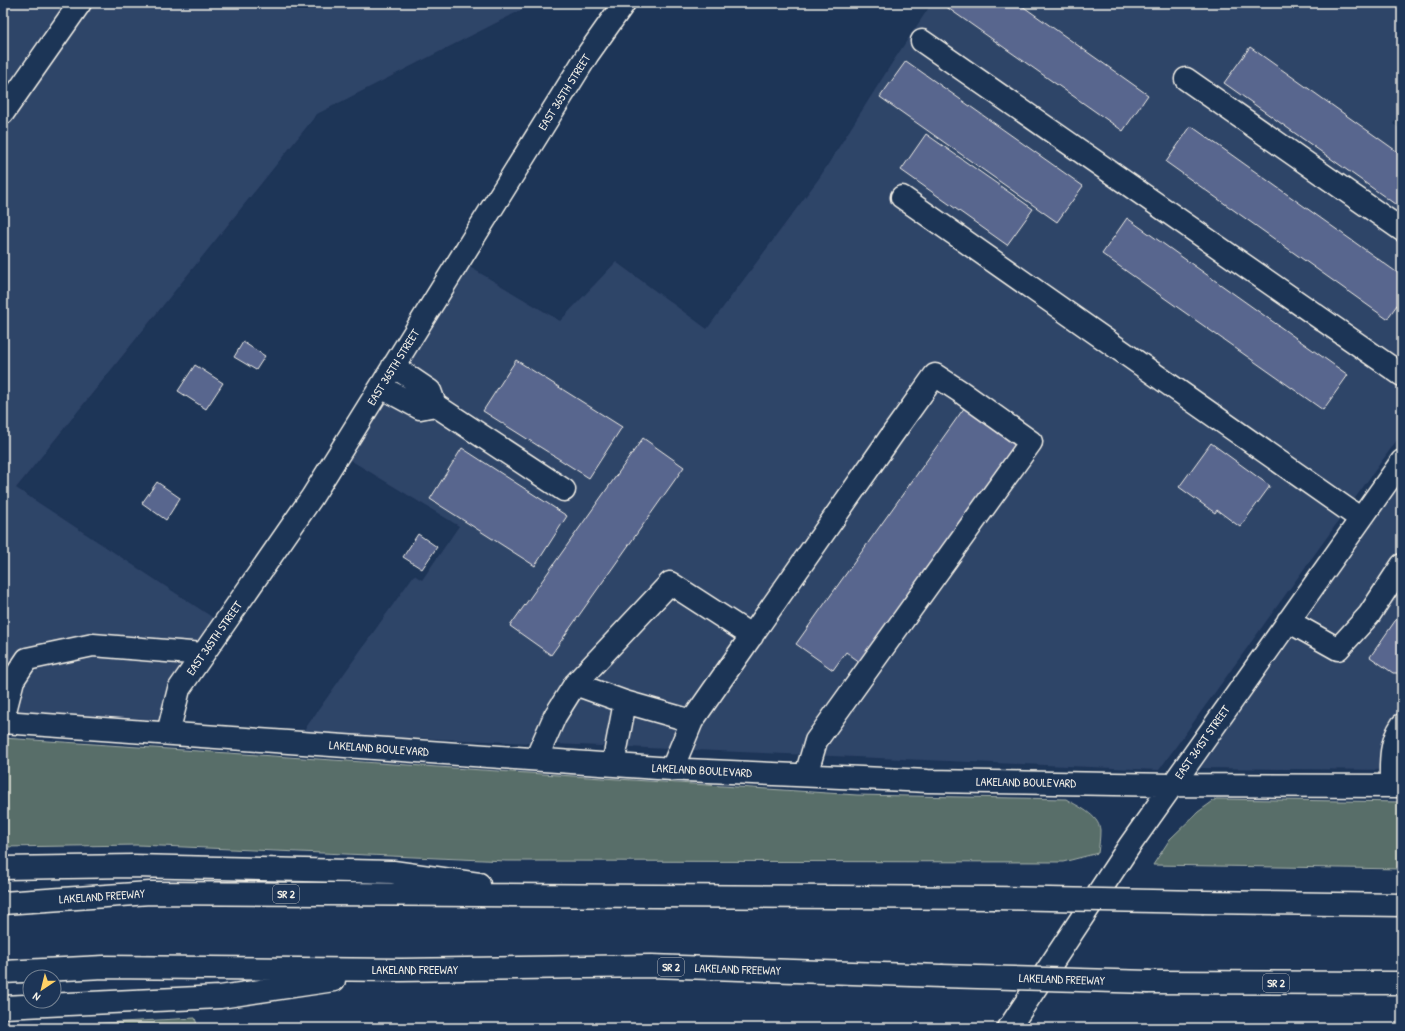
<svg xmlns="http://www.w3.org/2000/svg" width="1405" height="1031" font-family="'Patrick Hand',sans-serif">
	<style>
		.built { fill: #2f4468 }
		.green { fill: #586e69; stroke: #a6b0a8 }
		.building { fill: #59668e; stroke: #f4f1e8 }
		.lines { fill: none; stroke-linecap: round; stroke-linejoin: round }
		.minor-casing { stroke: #f4f1e8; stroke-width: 25 }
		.highway-casing { stroke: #f4f1e8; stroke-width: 25 }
		.minor { stroke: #1d3557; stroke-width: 22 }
		.highway { stroke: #1d3557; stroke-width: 22 }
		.highway-bridge-casing { stroke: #f4f1e8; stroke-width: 25; stroke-linecap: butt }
		.highway-bridge { stroke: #1d3557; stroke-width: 22 }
		.labels { text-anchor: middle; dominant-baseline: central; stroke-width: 4; stroke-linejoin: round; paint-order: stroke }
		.shield { fill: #1d3557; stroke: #b4b9bc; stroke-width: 1 }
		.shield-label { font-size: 11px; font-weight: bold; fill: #f4f1e8 }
		.street-label { font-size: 12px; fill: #f4f1e8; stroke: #1d3557 }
	</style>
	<rect width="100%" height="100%" fill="#1d3557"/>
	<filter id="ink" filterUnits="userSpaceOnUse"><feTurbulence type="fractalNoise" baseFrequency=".025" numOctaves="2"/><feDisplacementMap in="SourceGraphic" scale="8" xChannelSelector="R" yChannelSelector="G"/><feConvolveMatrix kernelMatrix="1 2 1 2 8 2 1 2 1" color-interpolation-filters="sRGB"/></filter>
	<g filter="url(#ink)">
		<path class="built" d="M3,3H535L317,114L16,488L215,619L169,683L161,725L3,713Z
			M932,3H1402V110L1393,124L1402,130V433L1159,770L302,733L414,575L422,580L459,526L342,455L463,263L560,321L616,262L707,329L820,177L892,63Z
			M1400,481L1402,482V770L1200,768L1226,727Z"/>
		<path class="green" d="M3,738L857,795L1066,799C1077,806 1099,815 1100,830C1100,838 1099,846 1098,853L1063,862L506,861L138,845L3,847Z
			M1216,799L1402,802V869L1153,865L1170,839L1198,812Z
			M195,1018L198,1028H11Z"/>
		<path class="building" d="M947,3H1018L1148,95L1123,131L945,6Z
			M1250,47L1402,155V209L1224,83Z
			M906,61L1083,186L1057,222L880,97Z
			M1191,126L1402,276V298L1387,319L1166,162Z
			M926,134L1033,209L1007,245L901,170Z
			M1127,218L1348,375L1323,410L1102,254Z
			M243,342L265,356L256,370L234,357Z
			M516,360L622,427L589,478L483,411Z
			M195,365L223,383L206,409L178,391Z
			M967,404L1021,443L864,665L846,652L833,670L796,644Z
			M643,438L684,467L551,655L510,626Z
			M1211,443L1270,486L1240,527L1217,510L1215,513L1179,487Z
			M462,448L567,516L535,566L430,499Z
			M157,482L180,498L166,520L142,503Z
			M418,534L437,547L422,569L403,557Z
			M1402,611V673H1393L1370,657Z"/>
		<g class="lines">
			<defs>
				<path id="minor" d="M922,41L1402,375
					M1186,79L1402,230
					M3,113L80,3
					M902,197L1361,519
					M381,387L420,408L435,405L430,391L393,366
					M435,405L564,490
					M1288,621L1338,649L1369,615L1402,565
					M575,684L625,702L613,765
					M625,702L692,721
					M3,719L13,680L27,659L93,645L203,654
					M3,722L686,770L928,781L1173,785L1402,786
					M168,733L179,689L312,497L588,54L624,3
					M536,759L555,716L575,684L670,583L752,636
					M672,769L692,721L892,435L935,375L961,392L1031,442L816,741L806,775
					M1391,786C1391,765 1389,744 1402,725
					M1009,1028L1130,845L1402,461"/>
				<path id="highway" d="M3,868L133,866L393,872L479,884
					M1204,902L1402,905
					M3,903L150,893L993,898
					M3,972L104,967L401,970L651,966L941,976
					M1149,982L1402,983
					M3,1007L220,997L334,980"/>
			</defs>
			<use href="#minor" class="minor-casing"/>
			<use href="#highway" class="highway-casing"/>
			<use href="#minor" class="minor"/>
			<use href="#highway" class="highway"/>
			<defs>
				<path id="highway-bridge" d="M993,898L1204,902
					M941,976L1149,982"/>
			</defs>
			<use href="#highway-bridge" class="highway-bridge-casing"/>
			<use href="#highway-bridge" class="highway-bridge"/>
		</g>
	</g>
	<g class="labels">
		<g class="shield">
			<rect x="273" y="885" width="26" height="18" rx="3"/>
			<rect x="658" y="958" width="26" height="18" rx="3"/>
			<rect x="1263" y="974" width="26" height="18" rx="3"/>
		</g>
		<g class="shield-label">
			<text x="286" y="894">SR 2</text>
			<text x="671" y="967">SR 2</text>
			<text x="1276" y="983">SR 2</text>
		</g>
		<g class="street-label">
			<text transform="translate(564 92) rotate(-58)">EAST 365TH STREET</text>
			<text transform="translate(393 367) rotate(-58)">EAST 365TH STREET</text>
			<text transform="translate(214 638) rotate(-55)">EAST 365TH STREET</text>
			<text transform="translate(1202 742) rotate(-55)">EAST 361ST STREET</text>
			<text transform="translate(379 748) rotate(4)">LAKELAND BOULEVARD</text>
			<text transform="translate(702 770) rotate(3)">LAKELAND BOULEVARD</text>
			<text transform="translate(1026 782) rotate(1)">LAKELAND BOULEVARD</text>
			<text transform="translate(102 896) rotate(-4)">LAKELAND FREEWAY</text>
			<text x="415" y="969">LAKELAND FREEWAY</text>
			<text transform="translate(738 969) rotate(2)">LAKELAND FREEWAY</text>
			<text transform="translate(1062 979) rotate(2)">LAKELAND FREEWAY</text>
		</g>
	</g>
	<rect width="1405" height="1031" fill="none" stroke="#1d3557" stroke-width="16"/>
	<rect x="8" y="8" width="1389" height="1015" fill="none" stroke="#f4f1e8" stroke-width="1.5" filter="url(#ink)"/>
	<g transform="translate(42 989) rotate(215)"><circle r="19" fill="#1d3557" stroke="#738091"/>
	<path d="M0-3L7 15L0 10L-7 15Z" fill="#ffd166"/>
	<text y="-6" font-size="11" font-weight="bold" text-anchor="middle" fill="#f4f1e8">N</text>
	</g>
</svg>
